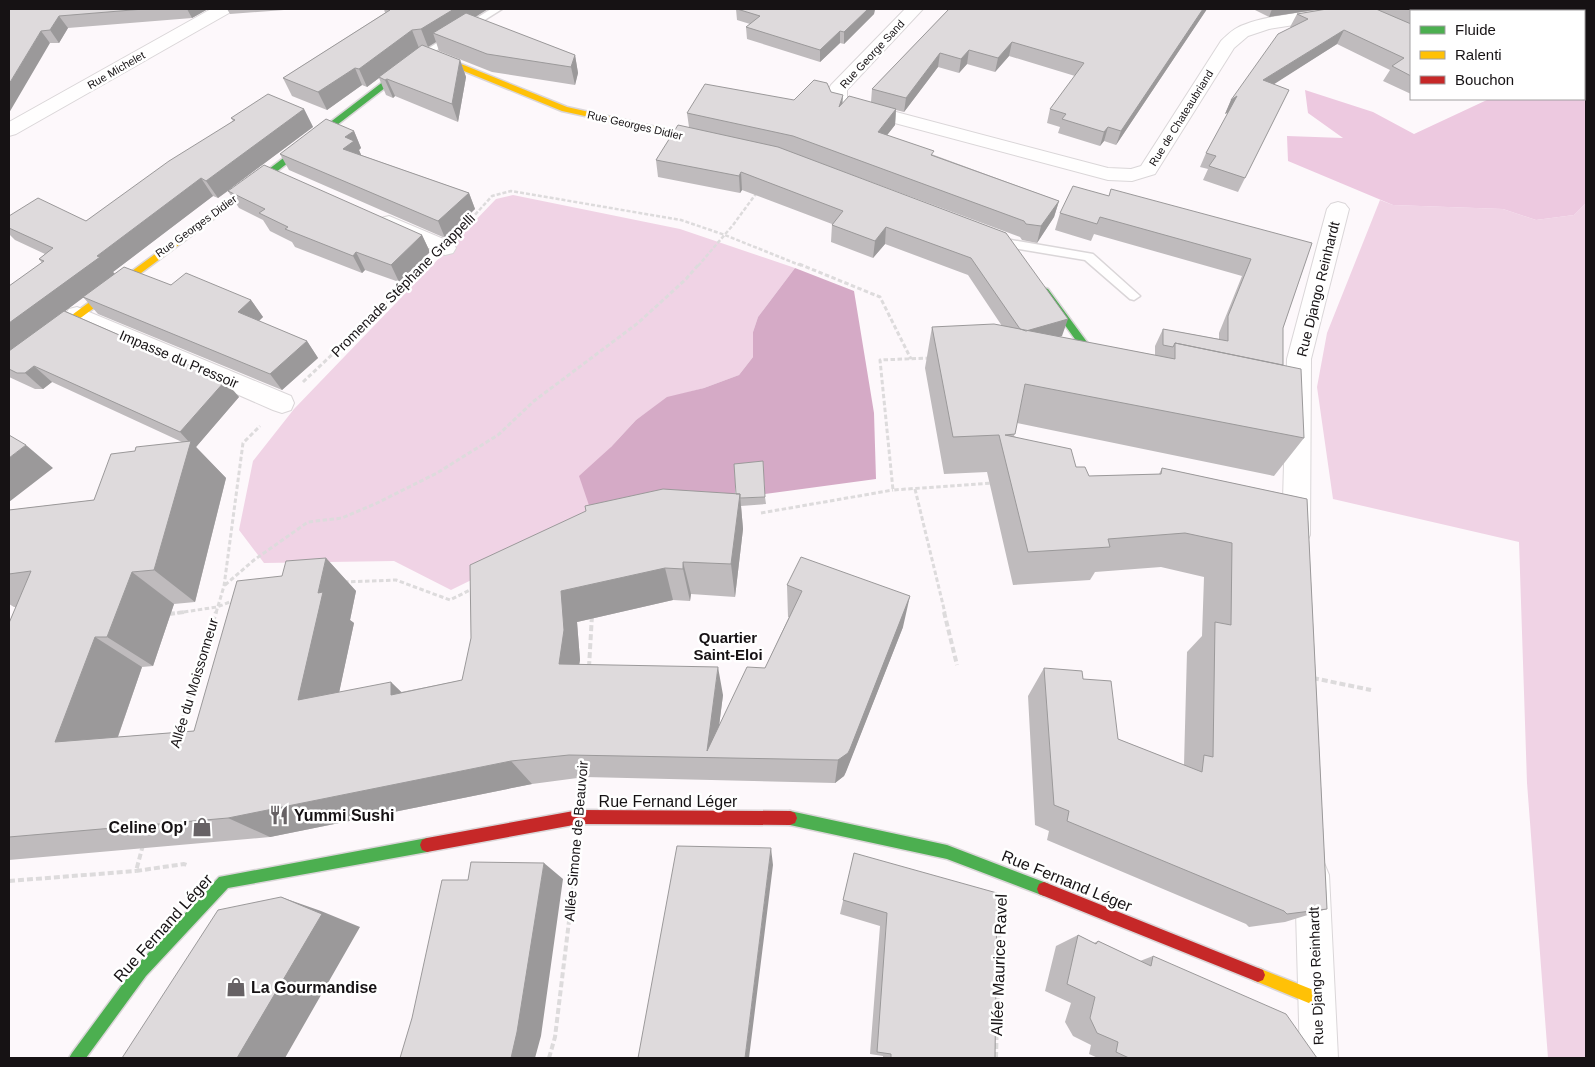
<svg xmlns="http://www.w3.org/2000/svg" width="1595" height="1067" font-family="Helvetica,sans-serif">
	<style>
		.green { fill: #f0d3e5 }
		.forest { fill: #edc9e0 }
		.water { fill: #d5aac6 }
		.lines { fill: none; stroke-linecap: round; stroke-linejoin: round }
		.lane-casing { stroke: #dad6d8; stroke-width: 3 }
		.street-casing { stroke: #dad6d8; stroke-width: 2 }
		.fast-casing { stroke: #dad6d8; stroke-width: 3 }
		.slow-casing { stroke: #dad6d8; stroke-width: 3 }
		.jam-casing { stroke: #dad6d8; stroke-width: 3 }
		.path-far2 { stroke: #dddbdc; stroke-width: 2.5; stroke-dasharray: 4 2; stroke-linecap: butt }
		.path-far1 { stroke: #dddbdc; stroke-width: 3; stroke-dasharray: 4.5 2.5; stroke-linecap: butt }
		.path { stroke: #dddbdc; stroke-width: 4; stroke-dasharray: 6 3; stroke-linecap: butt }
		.lane { fill: #fffefe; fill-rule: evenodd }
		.street { fill: #fffefe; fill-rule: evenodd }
		.fast { fill: #4caf50; fill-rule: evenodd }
		.slow { fill: #ffc107; fill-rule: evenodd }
		.jam { fill: #c62828; fill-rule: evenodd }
		.wall { fill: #bfbbbd }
		.shaded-wall { fill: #9b999a }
		.building { fill: #dedadc; stroke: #9b999a }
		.labels { text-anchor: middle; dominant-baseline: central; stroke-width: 5; stroke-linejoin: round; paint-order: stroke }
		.far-street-label { font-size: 11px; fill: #161214; stroke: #fff }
		.street-label { font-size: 14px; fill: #161214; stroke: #fff }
		.neighbourhood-label { font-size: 15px; font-weight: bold; fill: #161214; stroke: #fff }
		.near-street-label { font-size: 16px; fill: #161214; stroke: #fff }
		.near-poi-label { font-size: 16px; font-weight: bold; fill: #161214; stroke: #fff; text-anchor: start }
	</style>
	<rect width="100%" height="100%" fill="#fdf8fb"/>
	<path class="green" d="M513,195L680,229L795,268L758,317L753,332V357L739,375L704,388L667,398L636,420L611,447L594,520L451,590L394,561L264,563L239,530L253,461L294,409L496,199Z
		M1380,200L1393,205L1503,209L1536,220L1574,215L1586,203V1058H1548L1527,783L1519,542L1333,499L1317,387L1327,333Z"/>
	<path class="forest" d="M1584,37L1586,38V203L1574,215L1536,220L1503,209L1393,205L1288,161L1287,136L1343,138L1308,113L1305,90L1373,112L1414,134L1489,99H1584Z"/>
	<path class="water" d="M795,268L854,291L874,413L876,479L765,494L763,469L735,472V499L594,520L579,476L611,447L636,420L667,397L704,388L739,375L753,357V332L758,317Z"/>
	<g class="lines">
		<defs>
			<path id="lane" d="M491,9H502L429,55H423L421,53Z
				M1011,240L1093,254L1140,296L1134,300L1130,299L1085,260L1007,247L1005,244Z"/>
			<path id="street" d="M211,9H232L229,13L16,134L9,136V122Z
				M905,9H923L847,90V99L1108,168L1131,169L1141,166L1221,41C1225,37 1230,32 1235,29C1261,13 1342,7 1373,9L1370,13L1364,14L1269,29L1248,36L1234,48L1155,174L1132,181L1108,180L831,106C827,100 827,91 831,85Z
				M1338,202L1345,204L1349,209L1311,359L1310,535L1306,543L1296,547L1286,543L1282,535L1287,359L1327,209L1331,204Z
				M389,216L453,243L456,248L453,253L445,255L381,228L378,223L381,218Z
				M77,307L291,396L294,403L291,410L282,413L273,410L69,321L65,315L69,309Z
				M1312,858L1324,863L1329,875L1338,1058H1300L1295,875L1300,863Z"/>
			<path id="fast" d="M418,55L425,57L258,186H252V182Z
				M1045,288L1048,289L1098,357L1112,360L1114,363L1112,366L1109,367L1092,363L1042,293V289Z
				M790,811L947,845L1049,884L1051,889L1049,894L1044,896L947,859L790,825L785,823L783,818L785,813Z
				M427,838L432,840L434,845L432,850L427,852L228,888L146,976L86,1058H69L72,1053L136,966L219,877Z"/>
			<path id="slow" d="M423,51H429L567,107L709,139L713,141L709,143L562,111L427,56L424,59H418V55Z
				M255,181L259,184L258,186L12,369L9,370V361Z
				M1258,968L1321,993L1324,998L1321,1003L1316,1006L1253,980L1251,975L1253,970Z"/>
			<path id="jam" d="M579,810L790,811L795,813L797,818L795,823L790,825L579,824L427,852L422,850L420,845L422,840L427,838Z
				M1044,882L1263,970L1265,975L1263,980L1258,982L1039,894L1037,889L1039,884Z"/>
		</defs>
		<use href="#lane" class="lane-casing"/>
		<use href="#street" class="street-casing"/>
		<use href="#fast" class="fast-casing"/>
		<use href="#slow" class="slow-casing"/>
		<use href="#jam" class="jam-casing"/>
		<path class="path-far2" d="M463,228L492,196L511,191L681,220L725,235L802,266
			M698,266L733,225L758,191"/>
		<path class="path-far1" d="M799,264L880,297L911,359
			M930,358L880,360L893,490L993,483
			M303,382L424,268
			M915,489L945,613
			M761,513L893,490
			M344,582L396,580L450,600L474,588
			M225,585L254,560L308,522L342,518L375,504L437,473L498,435L534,401L638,323L686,279L699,264
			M177,613L217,607L235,600
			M216,613L224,586L243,443L260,426"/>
		<path class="path" d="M944,612L957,665
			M169,614L185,612
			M589,667L592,615
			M1313,678L1371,690
			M178,734L216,612
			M143,845L136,871L184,864L189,866
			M9,881L136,871
			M549,1058L555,1037L577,855
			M996,1058L1000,910"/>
		<use href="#lane" class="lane"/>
		<use href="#street" class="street"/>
		<use href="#fast" class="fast"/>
		<use href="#slow" class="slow"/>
		<use href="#jam" class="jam"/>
	</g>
	<path class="wall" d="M9,9H208L192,18L68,28L59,43H50Z
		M227,9H286L284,10L230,14Z
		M384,9H488L475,17L575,55L578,73L575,85L492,72L439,51L436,42L427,47L460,60L466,77L458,122L395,96L393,98L386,95L379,78L367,87L362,85L327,110L292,96L283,78L385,13Z
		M736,9H875L874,14L844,44L840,43L820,62L747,39L746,27L750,24L737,20Z
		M949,9H1207L1116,145L1104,141L1100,146L1058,133L1060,127L1047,123L1050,109L1075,76L1009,56L995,72L967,64L959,73L938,67L904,112L896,110L895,125L887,135L934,155L1059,201L1054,217L1037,243L1022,240L1020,237L790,152L1006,233L1062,336L1059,337L1155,355V346L1163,329L1219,339V333L1242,276L1094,234L1091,241L1055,230L1060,213L1109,196L1312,243L1283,328V365L1304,438L1274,476L1017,423L1014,436L1076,467L1089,476L1159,474L1162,468L1307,499L1327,909L1285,922L1249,927L1246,924L1047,840L1049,831L1035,825L1028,696L1044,668L1083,679L1118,739L1184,765L1187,652L1202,636L1204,577L1161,567L1095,572L1090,580L1013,585L987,472L944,474L925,368L932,327L1002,326L968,275L885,244L873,258L831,242L832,224L742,190L740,193L658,177L656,160L689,127L687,113L794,100L831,92L842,103L871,102L872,89Z
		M1253,9H1321L1269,17Z
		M1327,9H1560L1556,11H1411V94L1383,81L1390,70L1337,44L1273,84L1289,90L1238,192L1203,180L1208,169L1200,167L1206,153L1229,112L1225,114L1231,100L1291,28L1290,27L1297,14Z
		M304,109L313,127L231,188L422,235L430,252L399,282L365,270L362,273L295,247L292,242L270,231L263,220L239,208L228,191L218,198L213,196L113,272L115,274L251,300L263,317L259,321L307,341L318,358L282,390L98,314L83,297L65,311L225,381L239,397L196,447L226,478L195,602L174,604L153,666L142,667L118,737L194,731L282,576L326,558L356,591L350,620L354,623L339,692H401L462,680L586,511L585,506L765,497L766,504L741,506L743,529L735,597L691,594L690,601L673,600L577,622L580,660L579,664L723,695L719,725L765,668L789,617H788L787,585L903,627L844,776L835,783L585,777L532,784L270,837L9,860V623L16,607H14L9,604V510L94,500L135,451L182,442L52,382L43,389H35L9,377V286L42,263L39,259L45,254L15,240L9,234V216L86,221L233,121L231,118Z
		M354,131L361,148L359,150L361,155L469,193L475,209L445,238L289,170L280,154Z
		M854,853L995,1058H883V1056L870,1054L880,926L840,914Z
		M1078,935L1094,943L1098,941L1140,961L1153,956L1317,1058H1098L1089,1054L1091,1045L1073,1036L1065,1022L1071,1003L1045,991L1056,946Z"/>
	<path class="shaded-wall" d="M187,9H208L192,18Z
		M454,9H488L443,37L433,33L436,42L428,47L421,29Z
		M868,9H875L874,14L844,44V32Z
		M1203,9H1207L1116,145L1121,131Z
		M1272,9H1321L1269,17Z
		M1549,9H1560L1556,11H1545Z
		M59,16L68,28L59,43L50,30Z
		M412,30L419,48L367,87L359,69Z
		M1344,30L1337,44L1257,95L1263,80Z
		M41,31L50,43L9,113V84Z
		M840,31V43L820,62V50Z
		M1012,42L1009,56L995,72L998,58Z
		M969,50L967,64L959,73L961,59Z
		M940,53L938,67L904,112L906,98Z
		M575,55L578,73L575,85L571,67Z
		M460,60L466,77L458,122L452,104Z
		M355,68L362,85L327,110L318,92Z
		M387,79L395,96L393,98L385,80Z
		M843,95L842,111L839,107Z
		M1237,96L1231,111L1225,114L1231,100Z
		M304,109L313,127L218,198L206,181Z
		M896,109L895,125L877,148L878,132Z
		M1108,127L1104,141L1100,146L1104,132Z
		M354,131L361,148L359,150L362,157L343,149L345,137Z
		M741,172L742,190L740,193L739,176Z
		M201,178L213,196L113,272L115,274L9,353V323L97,256Z
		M469,193L475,209L445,238L438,221Z
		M1059,201L1054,217L1037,243L1041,226Z
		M886,227L885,244L873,258L875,241Z
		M422,235L430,252L399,282L391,265Z
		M356,252L365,270L362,273L353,256Z
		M251,300L263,317L250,329L238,312Z
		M1068,319L1062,336L1017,348L1022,332Z
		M307,341L318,358L282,390L270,374Z
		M34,366L52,382L43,389L25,373Z
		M225,381L239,397L196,447L226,478L195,602L154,570L190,443L180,432Z
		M26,445L53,468L9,502V458Z
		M740,494L743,529L735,597L731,564Z
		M326,558L356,591L350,620L354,623L332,726L298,700L318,593Z
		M683,562L691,594L690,601L683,569Z
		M665,568L673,600L577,622L580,660L575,691L559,664L561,591Z
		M132,572L174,604L153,666L107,637Z
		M910,596L903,627L846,772L844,776L835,783L838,760Z
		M95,637L142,667L108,765L55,742Z
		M718,667L723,695L715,758L707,751Z
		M391,682L419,709L391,695Z
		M511,761L532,784L270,837L228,818Z
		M771,848L773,865L749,1058H745Z
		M544,863L563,879L541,1036L535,1058H511Z
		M281,897L321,911L360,927L285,1058H237Z"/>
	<path class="building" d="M9,9H144L59,16L50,30L41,31L9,84Z
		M386,9H454L421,29L412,30L359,69L355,68L318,92L283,78L390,10Z
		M737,9H868L844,32L840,31L820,50L746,27L760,16Z
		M949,9H1203L1121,131L1108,127L1104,132L1062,119L1066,114L1050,109L1084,63L1012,42L998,58L969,50L961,59L940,53L906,98L872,89Z
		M1327,9H1376L1411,24V76L1392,66L1404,58L1344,30L1263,80L1289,90L1245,178L1209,166L1216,156L1206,153L1237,96L1231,100L1278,34L1308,19L1297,14Z
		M1412,9H1549L1545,11H1418Z
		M466,13L575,55L571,67L487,54L433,33Z
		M422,45L460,60L452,104L387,79L385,80L379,77Z
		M814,80L827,83L831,92L843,95L839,107L849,96L896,109L878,132L934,151L931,155L1059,201L1041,226L1026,224L1024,221L793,136L687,113L705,84L794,100Z
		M268,94L304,109L206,181L201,178L97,256L100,257L9,323V286L44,261L39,259L53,248L9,228V216L38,198L86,221L169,161L235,120L231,118Z
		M326,119L354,131L345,137L354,141L343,149L469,193L438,221L280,154Z
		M678,125L778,147L1006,233L1068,319L1026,331L1020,329L971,258L886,227L875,241L832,225L843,211L741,172L739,176L656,160Z
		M264,165L422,235L391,265L356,252L353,256L285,229L288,227L259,213L265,209L228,191Z
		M1073,186L1109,196L1111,189L1312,243L1283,328V365L1175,343L1173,347L1163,345V329L1228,341V316L1251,259L1100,217L1097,224L1060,213Z
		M124,267L171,285L186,273L251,300L238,312L307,341L270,374L83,297Z
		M64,311L225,381L180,432L34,366L25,373H17L9,369V351Z
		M994,324L1175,359V343L1301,369L1304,438L1025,384L1015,434L1005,435L1071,449L1076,467H1085L1089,476L1161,474L1162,468L1307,499L1327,909L1287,914L1284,911L1067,821L1069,811L1054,805L1044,668L1082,671L1083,679L1111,681L1118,739L1202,772L1204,755L1213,757L1215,622L1231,625L1232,543L1185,533L1108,539L1110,547L1028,552L999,435L953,437L932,327Z
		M9,435L26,445L9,458Z
		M191,441L154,570L132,572L107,637H95L55,742L194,731L237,581L282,576L286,561L326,558L318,593L323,592L298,700L391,682V695L462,680L471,638L470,565L586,511L585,506L663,489L740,494L731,564L683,562V569L665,568L561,591L564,630L559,664L718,667L707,751L747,667L765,668L802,591L787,585L801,557L910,596L850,749L848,753L838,760L569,755L511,761L228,818L9,837V623L31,571L9,574V510L94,500L111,454L135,451L136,447Z
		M763,461L765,497L740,498V494H736L734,464Z
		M677,846L771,848L745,1058H638Z
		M854,853L997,893L995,1058H891V1054L877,1052L887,913L843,900Z
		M471,862L544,863L517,1032L511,1058H400L412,1018L442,880H468Z
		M281,897L322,914L237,1058H122L218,910Z
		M1078,935L1096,944L1098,941L1151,966L1153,956L1286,1014L1317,1058H1129L1116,1052L1118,1042L1097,1033L1090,1018L1095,997L1067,984Z"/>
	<defs>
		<symbol id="restaurant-bare" viewBox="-9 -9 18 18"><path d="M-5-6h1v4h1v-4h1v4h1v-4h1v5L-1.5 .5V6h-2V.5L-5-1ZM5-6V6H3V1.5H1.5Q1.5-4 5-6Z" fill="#676265" stroke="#fff" stroke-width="2.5" paint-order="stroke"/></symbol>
		<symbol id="shop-bare" viewBox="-9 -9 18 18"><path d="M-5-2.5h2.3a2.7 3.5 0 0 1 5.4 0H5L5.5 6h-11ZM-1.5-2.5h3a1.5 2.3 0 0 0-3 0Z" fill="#676265" stroke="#fff" stroke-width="2.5" paint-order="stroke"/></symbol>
	</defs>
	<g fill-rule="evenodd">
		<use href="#restaurant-bare" x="265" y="801" width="28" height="28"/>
		<use href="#shop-bare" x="188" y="813" width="28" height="28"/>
		<use href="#shop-bare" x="222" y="973" width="28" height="28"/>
	</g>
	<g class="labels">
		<g class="far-street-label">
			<text transform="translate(872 54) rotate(-47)">Rue George Sand</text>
			<text transform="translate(116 70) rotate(-30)">Rue Michelet</text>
			<text transform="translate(1181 118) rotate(-58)">Rue de Chateaubriand</text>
			<text transform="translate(635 125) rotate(13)">Rue Georges Didier</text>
			<text transform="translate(196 226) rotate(-36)">Rue Georges Didier</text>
		</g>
		<g class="street-label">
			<text transform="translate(403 285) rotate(-45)">Promenade Stéphane Grappelli</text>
			<text transform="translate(1318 289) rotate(-76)">Rue Django Reinhardt</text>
			<text transform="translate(179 359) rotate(23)">Impasse du Pressoir</text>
			<text transform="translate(194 683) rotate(-73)">Allée du Moissonneur</text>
			<text transform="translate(576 841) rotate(-85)">Allée Simone de Beauvoir</text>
			<text transform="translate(1316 976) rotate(-92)">Rue Django Reinhardt</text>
		</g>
		<g class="neighbourhood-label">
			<text x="728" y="637">Quartier<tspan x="728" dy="17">Saint-Eloi</tspan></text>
		</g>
		<g class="near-street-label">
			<text x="668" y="801">Rue Fernand Léger</text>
			<text transform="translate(1067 881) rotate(22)">Rue Fernand Léger</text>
			<text transform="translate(163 928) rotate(-48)">Rue Fernand Léger</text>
			<text transform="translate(999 965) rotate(-88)">Allée Maurice Ravel</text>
		</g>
		<g class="near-poi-label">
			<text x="294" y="815">Yummi Sushi</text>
			<text x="187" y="827" text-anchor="end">Celine Op'</text>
			<text x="251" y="987">La Gourmandise</text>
		</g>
	</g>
	<rect width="1595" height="1067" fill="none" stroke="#161214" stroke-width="20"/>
	<rect x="1410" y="10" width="175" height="90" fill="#ffffff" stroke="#a2a0a1"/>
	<rect x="1420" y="26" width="25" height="8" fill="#4caf50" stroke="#a2a0a1"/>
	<text x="1455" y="35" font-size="15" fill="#161214">Fluide</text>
	<rect x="1420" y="51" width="25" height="8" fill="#ffc107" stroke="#a2a0a1"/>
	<text x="1455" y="60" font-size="15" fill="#161214">Ralenti</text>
	<rect x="1420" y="76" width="25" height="8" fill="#c62828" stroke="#a2a0a1"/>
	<text x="1455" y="85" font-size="15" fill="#161214">Bouchon</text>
</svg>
